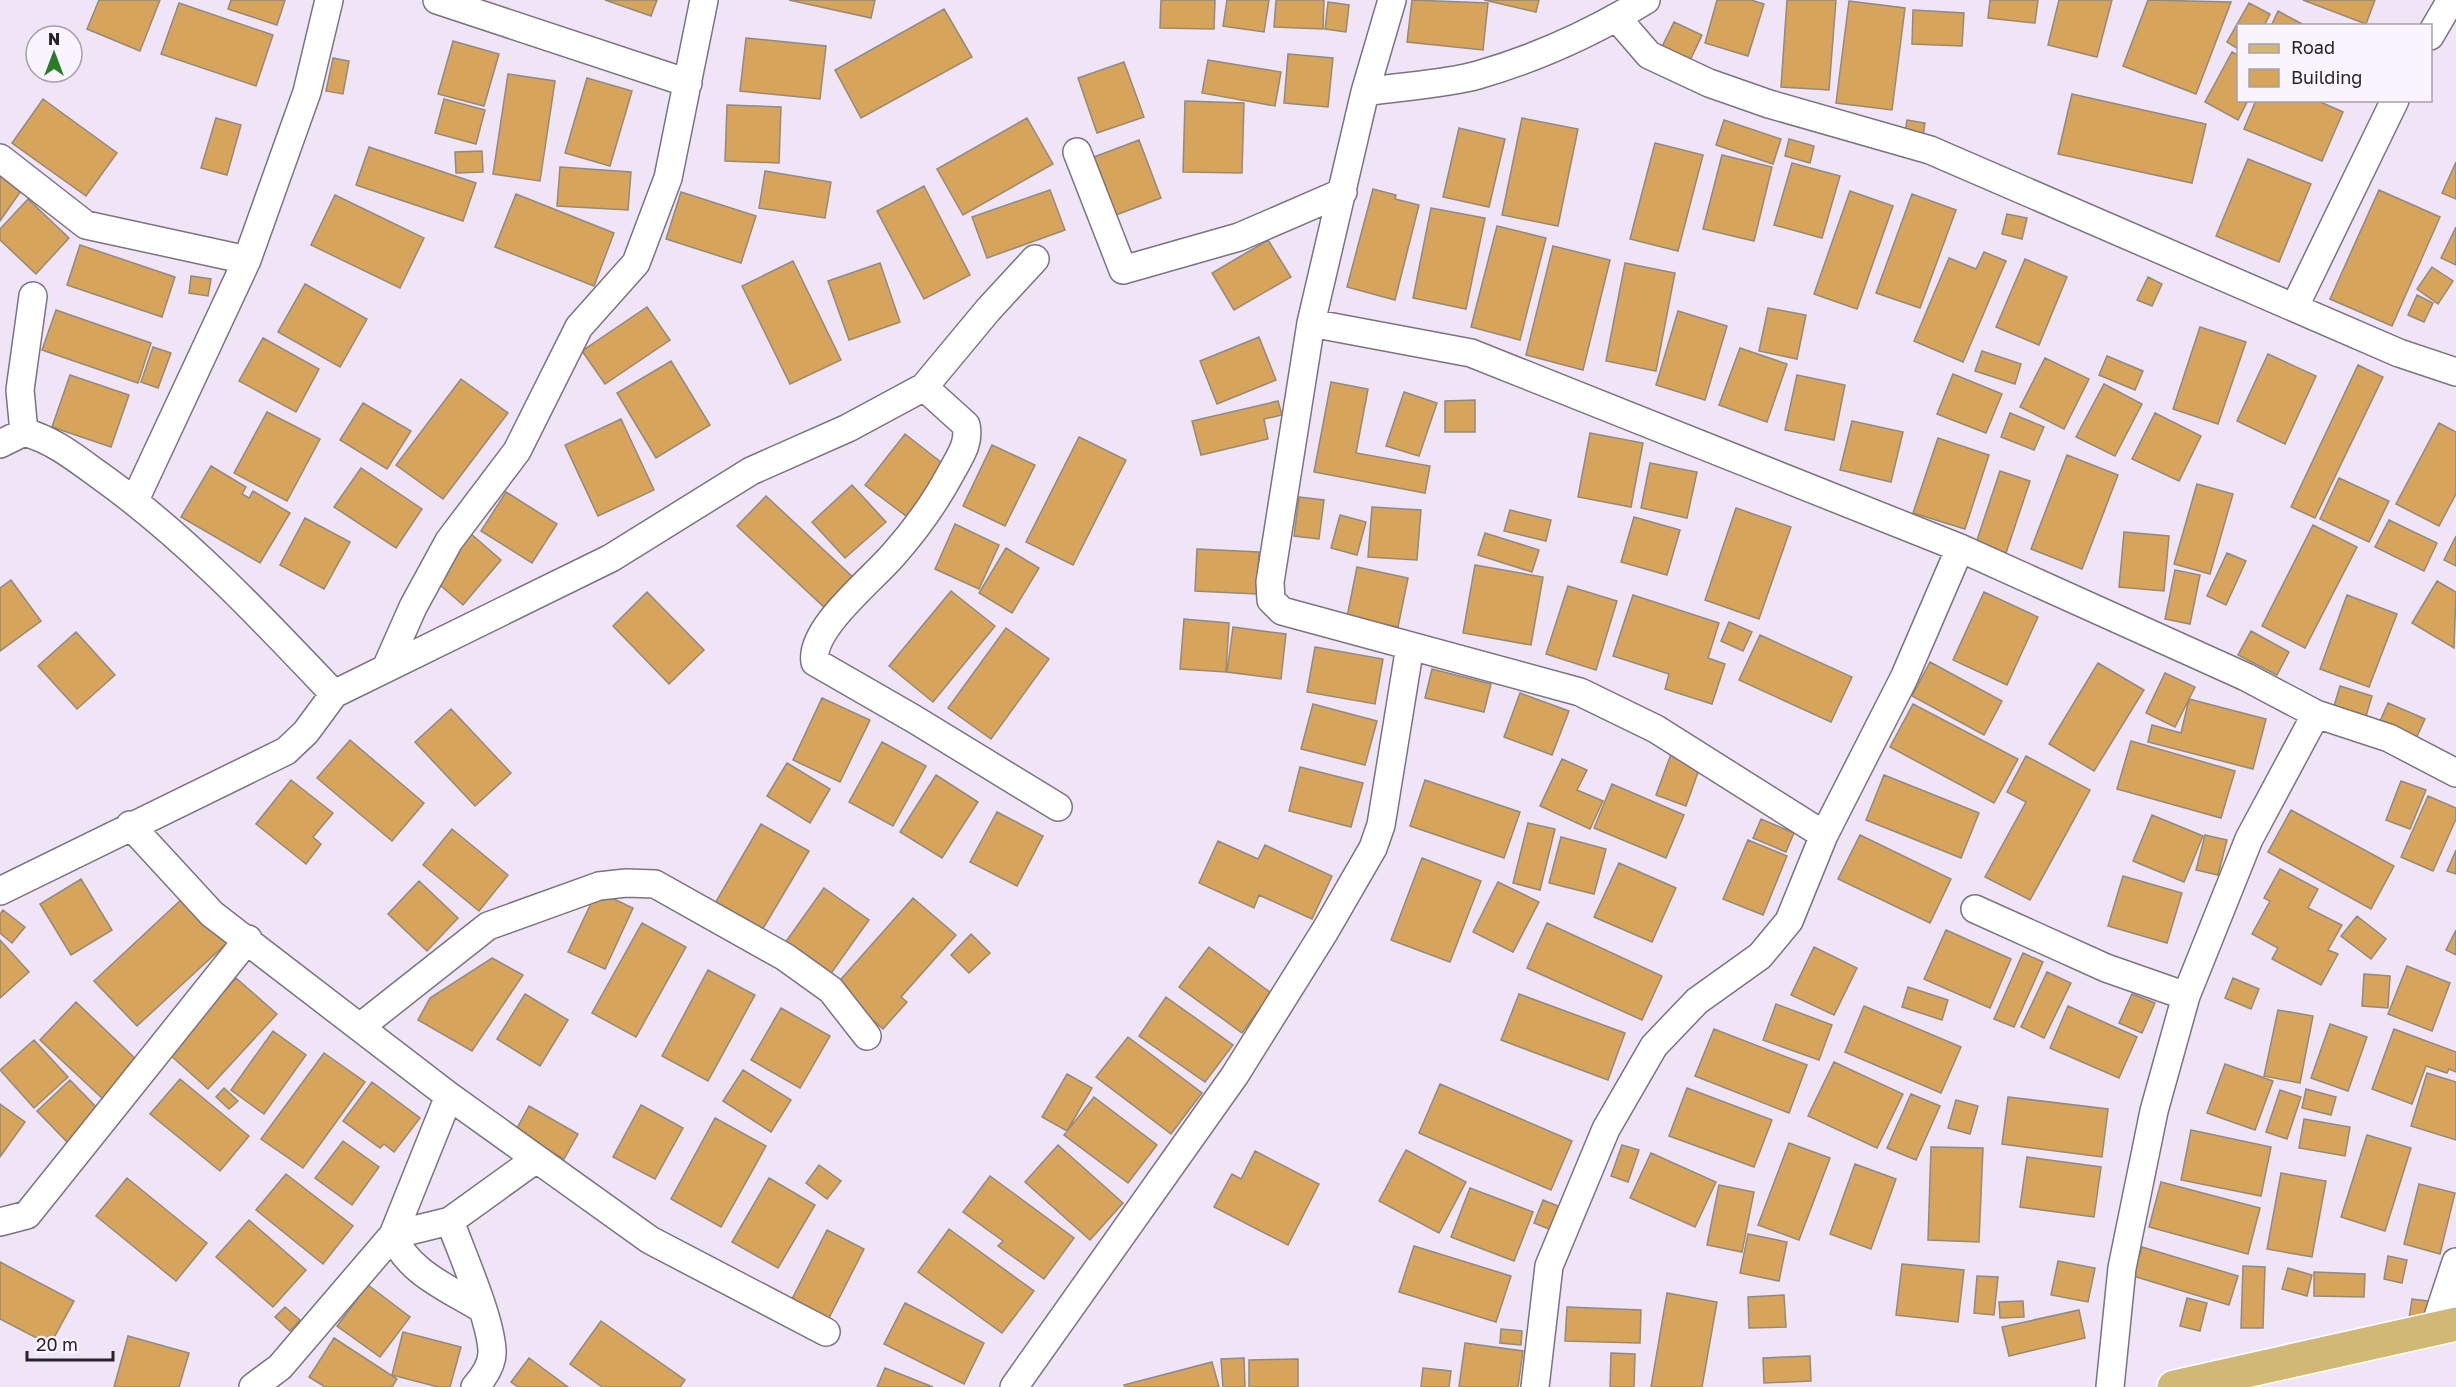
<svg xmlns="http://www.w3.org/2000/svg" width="2456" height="1387" font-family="'Golos Text',sans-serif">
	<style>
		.building { fill: #d7a45b; stroke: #94897a; stroke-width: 1.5 }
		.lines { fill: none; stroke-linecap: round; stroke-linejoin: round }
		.minor-casing { stroke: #7c7381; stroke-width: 30 }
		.primary-casing { stroke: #fff; stroke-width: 36 }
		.minor { stroke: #fff; stroke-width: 27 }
		.primary { stroke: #d2b875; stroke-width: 33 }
	</style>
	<rect width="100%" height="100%" fill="#f0e5f6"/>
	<path class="building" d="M99,0H160L140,51L87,29Z
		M231,0H285L277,25L228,9Z
		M605,0H657L651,16Z
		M789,0H875L871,18Z
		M1161,0H1215L1214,29L1160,28Z
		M1227,0H1269L1264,32L1223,26Z
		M1276,0H1324L1323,29L1274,27Z
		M1412,0L1488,3L1483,50L1407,42Z
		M1484,0H1539L1536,12Z
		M1717,0H1751L1764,4L1748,56L1705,43Z
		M1787,0H1836L1829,90L1781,87Z
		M1990,0H2038L2035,23L1988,18Z
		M2059,0H2112L2097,57L2048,45Z
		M2148,0L2231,2L2196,94L2123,66Z
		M2303,0H2375L2366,24Z
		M1849,1L1905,8L1892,110L1836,103Z
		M1328,2L1349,5L1346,32L1325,29Z
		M179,3L273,35L256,86L161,54Z
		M2249,3L2270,14L2264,26H2238V49L2227,42Z
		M944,9L972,57L861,118L835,70Z
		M1913,10L1964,13L1962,46L1912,44Z
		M2278,11L2306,26H2271Z
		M1674,22L1702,35L1687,67L1659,53Z
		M746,38L826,46L820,99L740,91Z
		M453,41L499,54L484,106L438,94Z
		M2232,52L2238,55V100H2248L2238,120L2205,102Z
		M1288,54L1333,58L1328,107L1284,103Z
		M333,58L349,61L343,94L326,91Z
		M1208,60L1281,72L1275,106L1202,93Z
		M1124,62L1144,117L1097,133L1078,78Z
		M508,74L555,81L540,181L493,174Z
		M587,78L632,91L610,166L565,153Z
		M2072,94L2206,124L2192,183L2058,154Z
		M43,99L117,153L86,196L12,143Z
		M444,99L485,110L476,144L435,133Z
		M2256,100H2316L2343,112L2322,161L2244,129Z
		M1185,101L1244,103L1242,173L1183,172Z
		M727,105L781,107L779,163L725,161Z
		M216,118L241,125L227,175L201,168Z
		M1027,118L1053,164L963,215L937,169Z
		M1522,118L1578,129L1558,226L1502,215Z
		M1724,120L1781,139L1773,164L1716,145Z
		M1907,120L1925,123L1922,142L1904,139Z
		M1459,128L1505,139L1489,207L1443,197Z
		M1789,139L1814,146L1810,163L1785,156Z
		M1139,140L1161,198L1116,215L1094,157Z
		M1655,143L1703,155L1678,251L1630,239Z
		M369,147L476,183L463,221L356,185Z
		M482,151L483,172L456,173L455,152Z
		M1722,155L1772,167L1754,241L1703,229Z
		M2248,159L2311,184L2279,262L2216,236Z
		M2456,162V199L2442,193Z
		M1792,163L1840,176L1822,238L1774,225Z
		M560,167L631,172L628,210L557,206Z
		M765,171L831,182L825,218L759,208Z
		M0,172L23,188L0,221Z
		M924,186L970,275L924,299L877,211Z
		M1373,189L1396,195L1395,199L1419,205L1395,300L1347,287Z
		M1050,190L1065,230L987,258L972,217Z
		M2379,190L2440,217L2392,326L2330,299Z
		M1850,191L1893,206L1857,309L1814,294Z
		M681,192L756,216L741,263L666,239Z
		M516,194L614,233L594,286L495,247Z
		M1912,194L1956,210L1920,308L1876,293Z
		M335,195L424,238L400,288L311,245Z
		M28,199L69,238L36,274L0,240V229Z
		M1431,208L1485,218L1466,309L1413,298Z
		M2007,214L2027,218L2022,239L2002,234Z
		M1497,226L1546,238L1520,340L1471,327Z
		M2456,227V265L2441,258Z
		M1268,240L1291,277L1234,310L1212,273Z
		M80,245L175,277L162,317L67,285Z
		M1553,246L1610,260L1583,370L1526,355Z
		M1984,252L2006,261L1963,362L1914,341L1949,258L1976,269Z
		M2025,259L2067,277L2039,345L1996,327Z
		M793,261L841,360L790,384L742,286Z
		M880,263L900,322L849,340L828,281Z
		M1625,263L1675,273L1656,371L1606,361Z
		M2432,267L2453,281L2438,304L2417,289Z
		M191,276L211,279L208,296L189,293Z
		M2148,277L2162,284L2152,306L2137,300Z
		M305,284L367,319L340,367L278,332Z
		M2417,295L2433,303L2424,322L2408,315Z
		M647,307L670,340L605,384L582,351Z
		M1768,308L1806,315L1797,359L1759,351Z
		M56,310L151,343L138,383L42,350Z
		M1678,311L1727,326L1705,400L1656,385Z
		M2200,327L2246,342L2218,424L2173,409Z
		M1259,337L1276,380L1217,404L1200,361Z
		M263,338L319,369L296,412L239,381Z
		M153,347L171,353L158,388L141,382Z
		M1740,348L1787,364L1767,422L1719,405Z
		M1982,351L2021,364L2015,384L1975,371Z
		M2268,354L2316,376L2285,444L2237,421Z
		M2107,356L2143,371L2135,390L2099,375Z
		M2045,358L2089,379L2064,429L2020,407Z
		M671,361L710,425L656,458L617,393Z
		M2358,365L2383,377L2315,518L2291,507Z
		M1953,374L2002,394L1986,433L1937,414Z
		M70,375L129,395L111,447L52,427Z
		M1797,375L1845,385L1834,440L1785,430Z
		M461,379L508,413L443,499L396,465Z
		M1331,382L1368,389L1356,453L1430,466L1425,493L1314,472Z
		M2104,384L2142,404L2115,456L2076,437Z
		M1404,392L1437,403L1419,456L1386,446Z
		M1475,400V432H1445V401Z
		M1278,401L1282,415L1264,419L1268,439L1201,455L1192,421Z
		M363,403L411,431L387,469L340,440Z
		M267,412L320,439L287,501L234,473Z
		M2010,413L2044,427L2034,450L2001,437Z
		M2155,413L2201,436L2179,481L2132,459Z
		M621,419L654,490L598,516L565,445Z
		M1852,421L1903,432L1891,482L1840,470Z
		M2439,423L2456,432V494L2439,526L2396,504Z
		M1590,433L1643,443L1631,507L1578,497Z
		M905,434L946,466L906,516L865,485Z
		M1079,437L1126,460L1073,565L1026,542Z
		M1938,438L1989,455L1965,529L1913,513Z
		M992,445L1035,465L1005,526L963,506Z
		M2067,455L2118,475L2082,569L2031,549Z
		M1650,463L1697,472L1687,518L1641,508Z
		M211,466L246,487L242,494L249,498L253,491L290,513L260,563L181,517Z
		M361,468L422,509L396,548L334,507Z
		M2000,471L2030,481L2006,553L1976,543Z
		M2339,478L2389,501L2369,542L2320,519Z
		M2197,484L2233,494L2210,574L2174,564Z
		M852,485L886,522L845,558L812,522Z
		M506,492L557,524L532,563L481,531Z
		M766,496L856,580L827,610L737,526Z
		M1299,497L1324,500L1319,539L1294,536Z
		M1372,507L1421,510L1417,560L1368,557Z
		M1736,508L1791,527L1759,619L1705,600Z
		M1510,510L1551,520L1546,541L1504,531Z
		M1340,515L1366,522L1357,555L1331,548Z
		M1634,517L1680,530L1667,575L1621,562Z
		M305,518L350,542L324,589L280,565Z
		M2389,520L2437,543L2424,571L2375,547Z
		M955,524L999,545L979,589L935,569Z
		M2313,525L2357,547L2305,648L2262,626Z
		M2124,532L2169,536L2164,591L2119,587Z
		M470,533L501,560L463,605L432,578Z
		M1485,533L1539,550L1532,572L1478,555Z
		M2456,536V566L2444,560Z
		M1006,548L1039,568L1012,613L979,593Z
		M1197,549L1259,552L1257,594L1195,591Z
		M2227,553L2246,561L2226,605L2207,596Z
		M1475,565L1543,577L1531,645L1463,633Z
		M1357,567L1408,578L1398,627L1347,617Z
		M2175,570L2200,575L2190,624L2165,619Z
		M11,580L41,621L0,651V588Z
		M2437,581L2456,592L2454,648L2412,623Z
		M1568,586L1617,601L1596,670L1546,654Z
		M951,591L995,626L933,702L889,666Z
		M647,592L704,650L669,684L613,626Z
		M1984,592L2038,617L2007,685L1953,660Z
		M1633,595L1719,623L1708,658L1725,664L1712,704L1665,689L1669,674L1613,656Z
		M2347,595L2397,614L2369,687L2320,669Z
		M1184,619L1229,623L1226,672L1180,669Z
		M1729,622L1752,632L1743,651L1721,641Z
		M1233,627L1286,634L1281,679L1227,672Z
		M1006,628L1049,659L991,739L948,708Z
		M2251,631L2289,652L2277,675L2238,655Z
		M76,632L115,675L77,709L38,666Z
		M1760,635L1852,677L1831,722L1739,680Z
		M1315,647L1383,659L1375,704L1307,692Z
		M1930,662L2002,701L1984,735L1912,696Z
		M2098,663L2144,690L2094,771L2049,744Z
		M1432,669L1491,684L1484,712L1425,698Z
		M2165,673L2195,687L2175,727L2146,713Z
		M2340,686L2372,696L2366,716L2334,706Z
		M1520,693L1569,711L1552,755L1504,737Z
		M822,698L870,720L840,782L793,760Z
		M2189,699L2266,719L2253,769L2148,742L2152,725L2181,733Z
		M2388,703L2425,719L2414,743L2377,728Z
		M1313,704L1377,721L1365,765L1301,749Z
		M1913,704L2018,759L1994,803L1890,747Z
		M451,709L511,773L475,806L415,742Z
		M350,740L424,803L392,841L317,778Z
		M2131,741L2235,771L2221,818L2117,789Z
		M882,742L926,766L893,826L849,802Z
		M1671,754L1701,764L1686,806L1656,795Z
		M2026,756L2090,790L2030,900L1985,877L2026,802L2007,792Z
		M1562,759L1587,770L1577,790L1603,801L1590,829L1540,806Z
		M787,763L830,789L810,823L767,796Z
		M1300,767L1363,783L1351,827L1289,811Z
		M936,775L978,802L942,858L900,832Z
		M1884,775L1979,813L1961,858L1866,820Z
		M291,780L333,813L313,837L321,844L306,864L256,824Z
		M1425,780L1520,812L1504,858L1410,826Z
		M2401,781L2426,790L2410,829L2386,820Z
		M1612,784L1684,815L1666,858L1594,828Z
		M2428,796L2456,808V819L2433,871L2401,857Z
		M2291,810L2394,866L2371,909L2268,852Z
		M997,812L1043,836L1017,886L970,862Z
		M2152,815L2203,836L2184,882L2133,861Z
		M1761,819L1794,833L1786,852L1753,838Z
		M1528,823L1555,829L1540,890L1513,883Z
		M761,824L809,851L761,932L714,905Z
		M452,829L508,875L479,911L423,865Z
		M1860,835L1951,879L1930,923L1838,879Z
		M2205,835L2227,840L2218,875L2196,870Z
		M1561,837L1606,849L1594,894L1549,883Z
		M1748,840L1787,856L1763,915L1723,899Z
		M1218,841L1258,859L1265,845L1332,876L1312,919L1259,895L1254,908L1199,883Z
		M2456,850V874L2447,871Z
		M1422,858L1481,881L1450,962L1391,940Z
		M1619,863L1676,888L1652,942L1594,917Z
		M2280,869L2318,889L2308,908L2342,925L2328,950L2338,954L2321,985L2272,959L2278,948L2252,934L2270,901L2264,898Z
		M2123,876L2182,893L2167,943L2108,926Z
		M81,879L112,930L71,955L40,904Z
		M419,881L458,918L427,951L388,914Z
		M1498,882L1539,902L1513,952L1473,932Z
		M824,888L869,920L827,979L782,947Z
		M597,891L633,908L605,969L568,952Z
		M184,897L227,943L137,1026L94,981Z
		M913,898L956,935L901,997L907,1002L883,1029L835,986Z
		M3,910L25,927L12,943L0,933V914Z
		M2357,916L2386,939L2371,959L2341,936Z
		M642,923L686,947L636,1037L592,1013Z
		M1547,923L1662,976L1642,1020L1527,968Z
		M1946,930L2011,959L1990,1008L1924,979Z
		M2456,930V955L2446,950Z
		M971,934L990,953L969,973L951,955Z
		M0,940L29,972L0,998Z
		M1209,947L1271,993L1242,1033L1179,987Z
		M1814,947L1857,968L1834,1015L1791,995Z
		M2023,953L2043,962L2014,1027L1994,1019Z
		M492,958L523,975L472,1051L418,1020L430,998Z
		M2407,966L2450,983L2432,1031L2388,1014Z
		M708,970L755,995L708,1081L662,1056Z
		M2047,972L2071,983L2044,1038L2021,1027Z
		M2364,974L2390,976L2388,1008L2362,1006Z
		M236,978L277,1014L208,1089L168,1053Z
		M2233,978L2259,989L2251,1009L2225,998Z
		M1908,987L1948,1000L1942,1020L1902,1007Z
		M525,994L568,1020L540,1066L497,1039Z
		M1519,994L1625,1033L1608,1080L1501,1040Z
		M2132,994L2155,1003L2142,1033L2119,1023Z
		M1166,997L1233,1045L1205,1082L1139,1036Z
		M76,1002L140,1063L104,1100L40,1040Z
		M1776,1004L1832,1025L1819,1060L1763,1040Z
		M1864,1006L1961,1047L1941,1093L1845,1052Z
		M2068,1006L2137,1037L2119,1078L2050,1048Z
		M781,1008L830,1036L800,1088L751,1060Z
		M2278,1010L2313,1016L2300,1083L2264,1076Z
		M2330,1024L2367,1037L2348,1091L2311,1078Z
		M1714,1029L1807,1065L1789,1113L1695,1076Z
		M2394,1029L2456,1052V1072L2449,1069L2447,1073L2426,1066L2412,1104L2372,1089Z
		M273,1031L306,1055L264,1114L231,1090Z
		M1128,1037L1202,1093L1171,1134L1096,1077Z
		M34,1040L68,1077L34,1108L0,1070Z
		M324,1053L365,1082L303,1168L261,1139Z
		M1834,1062L1903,1094L1877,1148L1808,1116Z
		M2225,1064L2273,1081L2255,1130L2207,1113Z
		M743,1070L791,1100L771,1132L723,1101Z
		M2427,1073L2456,1082V1140L2411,1126Z
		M1067,1074L1092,1088L1067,1131L1042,1117Z
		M180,1079L249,1136L220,1171L150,1114Z
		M70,1080L100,1111L67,1142L37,1111Z
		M372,1082L420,1118L394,1152L384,1144L380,1148L343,1121Z
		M1440,1084L1572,1141L1551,1190L1419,1133Z
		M224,1088L238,1101L229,1109L216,1097Z
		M1687,1088L1772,1120L1754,1167L1669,1136Z
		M2306,1089L2336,1097L2331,1115L2302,1108Z
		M2280,1090L2301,1097L2287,1139L2266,1132Z
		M1911,1094L1940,1106L1916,1160L1887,1148Z
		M1094,1097L1157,1145L1128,1183L1064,1135Z
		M2008,1097L2108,1109L2102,1157L2002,1144Z
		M1956,1100L1978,1106L1970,1134L1948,1128Z
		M0,1104L25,1122L0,1157Z
		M641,1105L683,1128L655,1179L613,1157Z
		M529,1106L578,1134L564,1159L515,1132Z
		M715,1118L766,1146L721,1227L671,1199Z
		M2304,1119L2350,1127L2345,1156L2299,1148Z
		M2191,1130L2271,1147L2261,1196L2181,1180Z
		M2367,1135L2411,1148L2385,1231L2341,1217Z
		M343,1141L379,1167L352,1205L315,1178Z
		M1789,1143L1830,1158L1799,1240L1758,1225Z
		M1058,1145L1123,1203L1090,1240L1025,1182Z
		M1622,1145L1639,1150L1628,1182L1611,1176Z
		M1931,1147L1983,1148L1979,1242L1928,1240Z
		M1406,1150L1466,1182L1439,1233L1379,1201Z
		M1255,1151L1319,1184L1288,1245L1214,1207L1232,1174L1241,1179Z
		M1651,1153L1716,1182L1695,1227L1630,1198Z
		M2027,1157L2101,1167L2094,1217L2020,1207Z
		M1855,1164L1896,1179L1871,1249L1830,1234Z
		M819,1165L841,1181L827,1199L806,1183Z
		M2281,1173L2326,1181L2312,1257L2267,1249Z
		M286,1174L353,1226L323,1264L256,1210Z
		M990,1176L1074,1238L1044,1279L998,1246L1003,1241L963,1212Z
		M127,1178L207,1243L176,1281L96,1216Z
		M769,1178L815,1205L778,1268L732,1242Z
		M2161,1182L2260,1208L2248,1254L2149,1227Z
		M2419,1184L2455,1193L2440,1254L2404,1244Z
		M1719,1185L1754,1192L1742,1252L1707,1245Z
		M1470,1188L1533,1212L1514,1261L1451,1237Z
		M1543,1200L1563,1208L1554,1231L1534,1223Z
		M249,1220L306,1270L273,1307L216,1257Z
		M949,1229L1034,1291L1002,1333L918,1272Z
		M827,1230L864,1249L827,1322L790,1303Z
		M1748,1234L1787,1242L1779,1281L1740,1273Z
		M1414,1246L1511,1276L1496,1322L1399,1292Z
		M2142,1247L2238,1276L2229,1305L2133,1276Z
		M2388,1256L2407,1260L2402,1283L2384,1279Z
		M2058,1261L2095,1268L2088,1302L2051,1295Z
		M0,1262L74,1301L50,1345L0,1319Z
		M1902,1264L1964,1270L1958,1322L1896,1315Z
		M2243,1266L2265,1267L2263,1328H2241Z
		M2288,1268L2312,1275L2307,1296L2282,1289Z
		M2314,1272L2365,1274L2364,1297L2314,1296Z
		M1977,1276L1998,1277L1994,1315L1974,1313Z
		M368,1285L410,1317L380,1357L337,1326Z
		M1667,1293L1717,1302L1702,1387H1651Z
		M1784,1295L1786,1327L1749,1328L1748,1297Z
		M2187,1298L2207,1303L2200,1331L2180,1326Z
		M2412,1299L2428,1301L2426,1320L2409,1319Z
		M2023,1301L2024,1317L2000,1318L1999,1302Z
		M905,1303L984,1343L964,1384L884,1344Z
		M285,1307L300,1320L290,1331L275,1317Z
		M1567,1307L1641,1310L1640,1343L1565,1341Z
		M2079,1310L2085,1338L2009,1356L2002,1327Z
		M601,1321L685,1380L680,1387H602L570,1364Z
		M1501,1329L1522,1331L1521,1345L1500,1343Z
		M403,1332L461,1347L450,1387H438L392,1375Z
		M128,1336L189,1353L179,1387H114Z
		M334,1338L397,1379L392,1387H325L309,1377Z
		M1465,1343L1523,1351L1518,1387H1459Z
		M1611,1353L1635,1354L1634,1387H1610Z
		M1810,1356L1811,1381L1764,1383L1763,1358Z
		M529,1358L568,1387H518L511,1382Z
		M1244,1358L1245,1387H1223L1221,1359Z
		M1298,1359V1387H1249V1360Z
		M1212,1362L1219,1387H1125L1124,1385Z
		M885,1368L933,1387H877Z
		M1423,1368L1451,1371L1449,1387H1421Z"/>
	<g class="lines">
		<defs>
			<path id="minor" d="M437,0L688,83
				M1392,0L1365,92L1311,323L1270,582L1271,600L1282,611L1580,692L1656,729L1824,835
				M1617,18L1649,55L1709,83L1769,104L1930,150L2399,353L2456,372
				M2430,36L2451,0
				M1365,92C1401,86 1442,85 1478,75C1537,58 1594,32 1646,0
				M1077,152L1123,270L1239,237L1343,192
				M0,158L86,225L247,260
				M2295,306L2395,100
				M1311,323L1471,353L1960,548L2246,677L2316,714L2389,738L2456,773
				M924,387L966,425C970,443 960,456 952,471C936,501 917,528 894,554C873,579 809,629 815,662L914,719L1058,807
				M24,432L20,390L33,296
				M0,444L24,432C53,440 74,457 99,475C186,537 260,616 334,694
				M135,500L247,260L307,92L329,0
				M386,668L413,607L449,541L517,451L579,327L636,263L668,178L704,0
				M130,825L212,914L449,1096L650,1240L826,1332
				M0,891L286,751L306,732L334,694L611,558L751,471L848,428L924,387L988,310L1035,259
				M1975,909L2106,968L2186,996
				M360,1027L488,926L599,886L626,883L655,884L785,957L831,990L867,1036
				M450,1221C462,1254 490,1317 492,1350C493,1364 484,1377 475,1387
				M0,1222L27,1215L248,939
				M482,1309C450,1289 407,1272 393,1235L450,1221L536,1159
				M2434,1329L2456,1262
				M253,1387L280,1367L393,1235L449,1096
				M1014,1387L1235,1075L1325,931L1373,848L1381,825L1410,646
				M1535,1387L1549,1266L1606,1129L1654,1046L1697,1001L1760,956L1789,921L1824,835L1904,678L1960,548
				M2110,1387L2122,1268L2154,1111L2186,996L2249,839L2316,714"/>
			<path id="primary" d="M2174,1387L2456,1324"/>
		</defs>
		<use href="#minor" class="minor-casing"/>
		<use href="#primary" class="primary-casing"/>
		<use href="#minor" class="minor"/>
		<use href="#primary" class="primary"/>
	</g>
	<rect x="2237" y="24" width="195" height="78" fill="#faf4fe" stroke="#a5a0a9" stroke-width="1.5"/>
	<rect x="2249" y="44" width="30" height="9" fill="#d2b875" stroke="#a5a0a9" stroke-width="1.5"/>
	<text x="2291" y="54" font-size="18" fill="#262329">Road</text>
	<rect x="2249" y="69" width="30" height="18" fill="#d7a45b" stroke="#a5a0a9" stroke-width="1.5"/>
	<text x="2291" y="84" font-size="18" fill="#262329">Building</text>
	<g transform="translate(54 54)"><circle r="28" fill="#faf4fe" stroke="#a5a0a9" stroke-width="1.5"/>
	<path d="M0-4.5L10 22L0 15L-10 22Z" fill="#2a7c27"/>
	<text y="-9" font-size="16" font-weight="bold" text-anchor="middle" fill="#262329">N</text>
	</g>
	<path d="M27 1351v9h86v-9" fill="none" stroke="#262329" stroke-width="3"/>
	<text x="36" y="1351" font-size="18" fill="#262329" stroke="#faf4fe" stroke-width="4.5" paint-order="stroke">20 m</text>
</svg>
